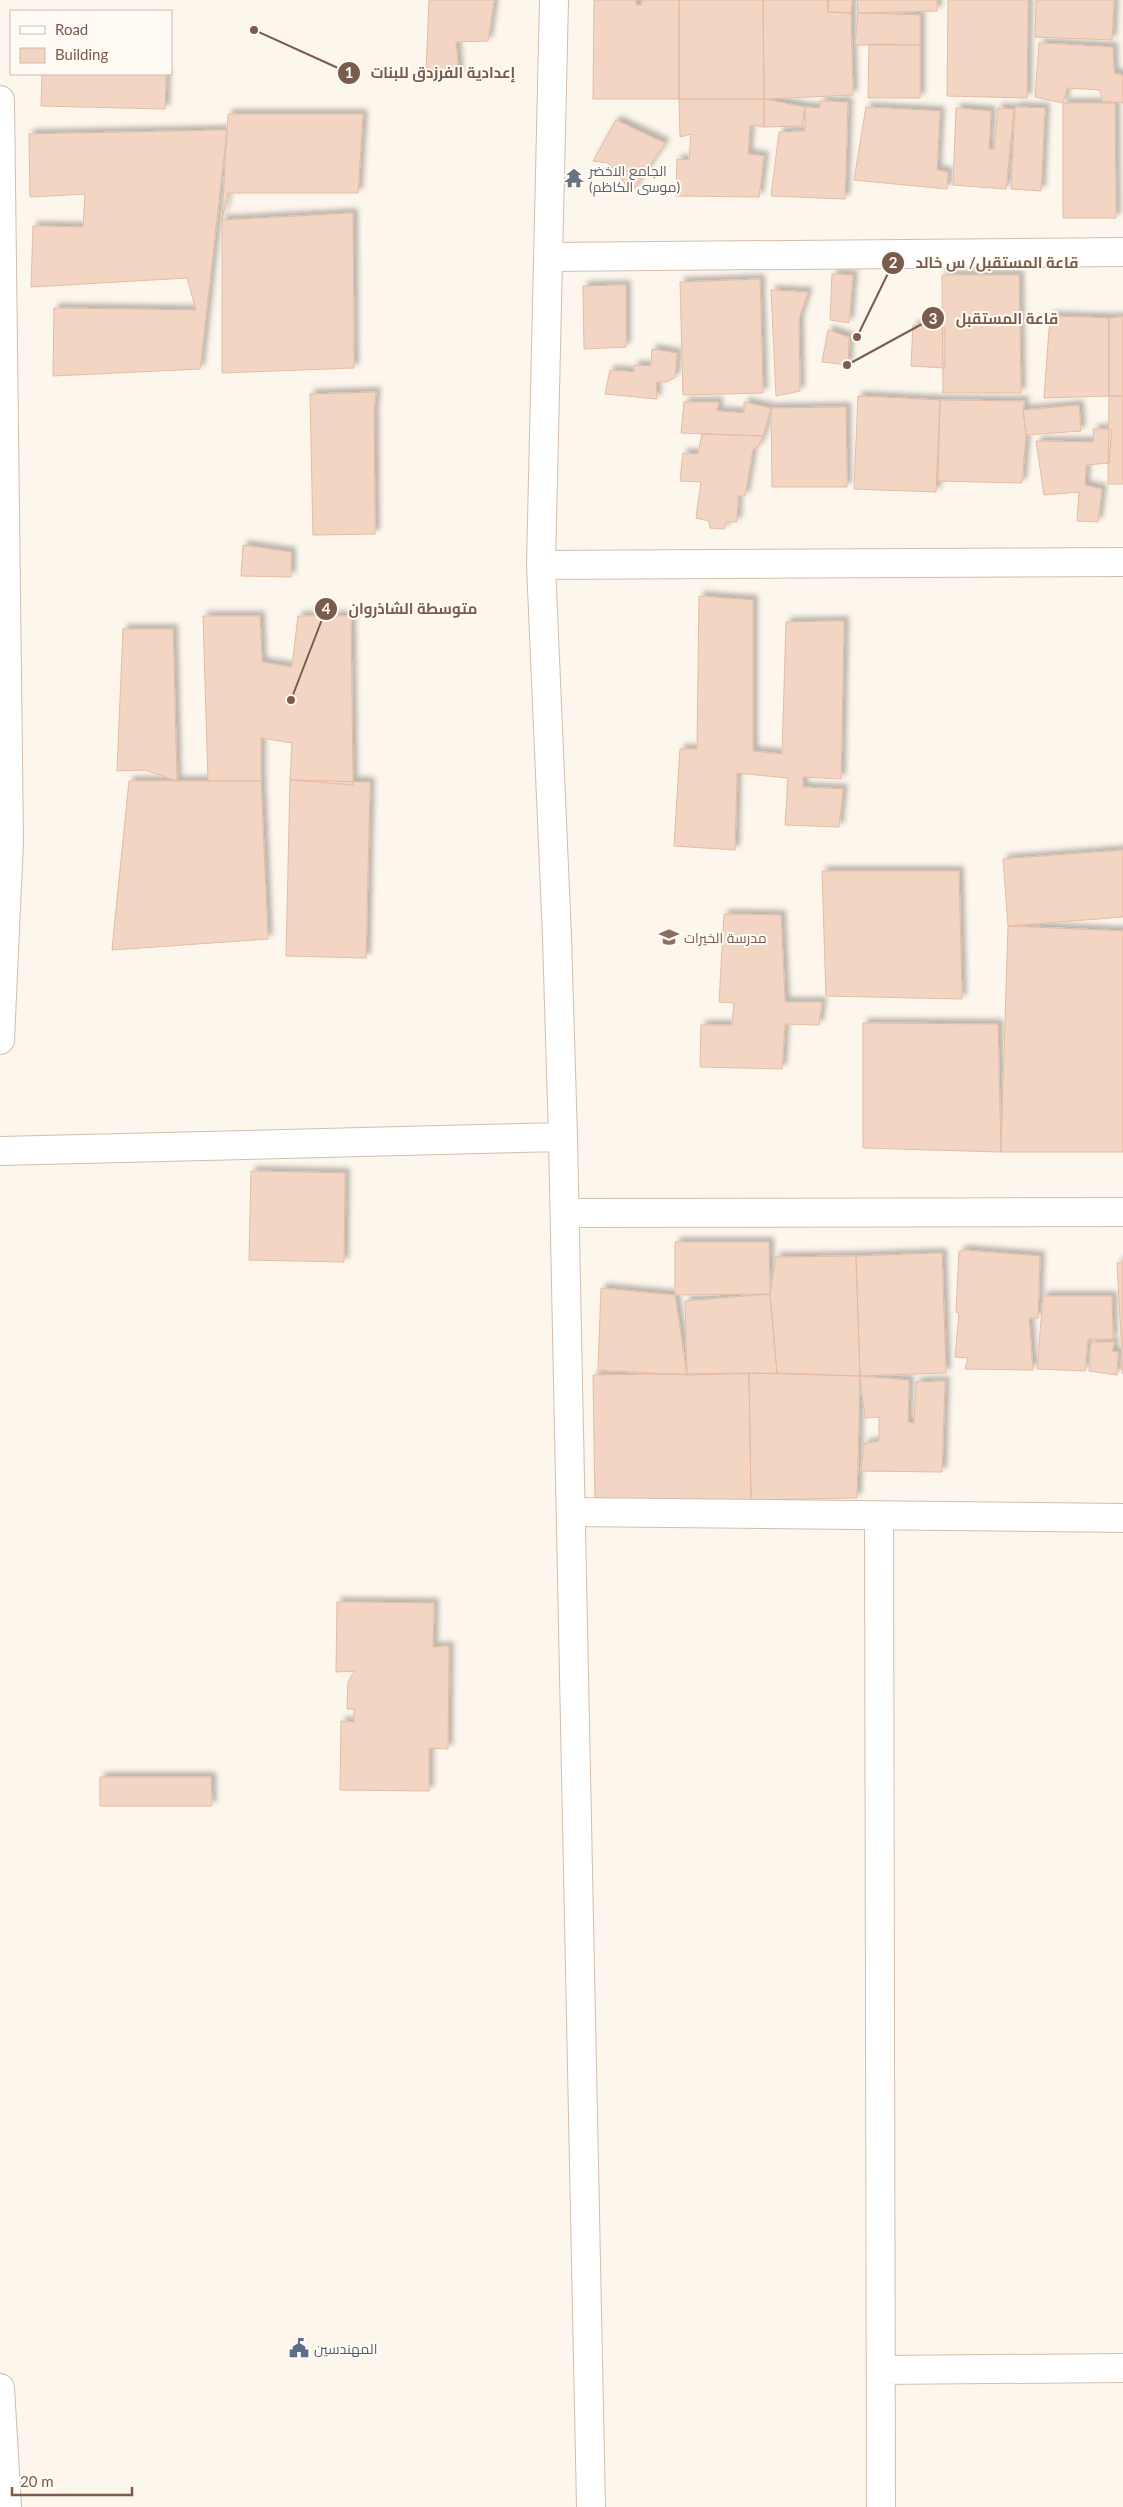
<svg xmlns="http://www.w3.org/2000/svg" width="1123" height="2507" font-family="Lato,Cairo,sans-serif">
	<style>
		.building { fill: #f3d5c3; stroke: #e6bba3; filter: url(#shadow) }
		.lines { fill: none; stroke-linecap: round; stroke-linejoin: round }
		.minor-casing { stroke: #d1beb0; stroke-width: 30 }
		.minor { stroke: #fff; stroke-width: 28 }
		.labels { text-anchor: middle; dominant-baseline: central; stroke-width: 4; stroke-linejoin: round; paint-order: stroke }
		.worship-label { font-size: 14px; fill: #5b616d; stroke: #fffaf3; text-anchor: start }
		.education-label { font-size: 14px; fill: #785e54; stroke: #fffaf3; text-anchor: start }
		.service-label { font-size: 14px; fill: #4e5e75; stroke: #fffaf3; text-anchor: start }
		.leader { fill: none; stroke: #7a5c4d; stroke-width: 2 }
		.callout-dot { fill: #7a5c4d; stroke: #fffaf3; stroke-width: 2 }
		.mark-label { font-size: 15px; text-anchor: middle; font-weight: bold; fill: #fff }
		.callout-label { font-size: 15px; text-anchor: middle; font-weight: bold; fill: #7a5c4d; stroke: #fffaf3; stroke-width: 4; stroke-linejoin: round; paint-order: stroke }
	</style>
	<defs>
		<filter id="shadow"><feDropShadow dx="4.5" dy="-4.5" stdDeviation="2.5" flood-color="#0004"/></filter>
	</defs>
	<rect width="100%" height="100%" fill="#fdf6ec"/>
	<path class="building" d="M429,0H494L488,41L456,42L459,75L426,72Z
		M594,0H636V5H641L642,0H679V99H593Z
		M679,0H763L764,99H679Z
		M763,0H827L828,12L851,13L853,95L764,99Z
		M829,0H852L851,13L828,12Z
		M857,0H937V11L858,13Z
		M948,0H1028L1027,98L947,96Z
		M1036,0H1114L1112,40L1035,37Z
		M858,13L920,15V45H855Z
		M1039,43L1113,47L1114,73L1123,75V103L1102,101L1100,90L1067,88L1063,103L1035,97Z
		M869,44L920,45V98H868Z
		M42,74H166L165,109L41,106Z
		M679,99H764V127L750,125L748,154L764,156L759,197L676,196L677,159L689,160L691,134L680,137Z
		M764,99L805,107L802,126L764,127Z
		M820,101L848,102L845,199L771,196L779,132L805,131V107L820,108Z
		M1063,103H1115L1116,218H1063Z
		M866,107L940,111L937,170L948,172L947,189L854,180Z
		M1015,107L1045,108L1041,191L1011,189Z
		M956,108L991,111L989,149H994L998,108L1014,109L1006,189L953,185Z
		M228,114H363L358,193H228L222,220Z
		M616,120L665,143L632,192L608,163L593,161Z
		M227,130L200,369L53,376L54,308L196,310L187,278L31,287L33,226L83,227L85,194L30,197L29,134Z
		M353,213L354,368L222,373V220Z
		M832,274L853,275L849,323L830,320Z
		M942,275H1019L1021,393H943Z
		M760,279L763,393L683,395L680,282Z
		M626,285V347L584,349L583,286Z
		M771,290L808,292L799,319L800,391L776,396Z
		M1050,316L1109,318V396L1044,398Z
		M1123,317V396H1109V318Z
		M913,325L945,328V368L911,366Z
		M828,330L849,337L848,365L822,362Z
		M652,349L677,353L675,377L667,382H656L657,399L605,394L610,370L634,372V365L651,366Z
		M376,392L374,411L375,534L313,535L310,394Z
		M858,396L940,400L936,492L854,489Z
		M1109,396H1123V484H1108Z
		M940,400L1025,401L1023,410L1026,435L1022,483L938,481Z
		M684,402H719L717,411L744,413V402L771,408L763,436L681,433Z
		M1079,405L1081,431L1026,435L1023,410Z
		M846,407L847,487H772L771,408Z
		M1093,429H1112L1109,463L1086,465L1085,485L1102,489L1098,522L1077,521L1079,492L1044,495L1036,441L1094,442Z
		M702,434L763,436L758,447L753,449L745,496H738L737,522H726L724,529L710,528L709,521L696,518L701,482L680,481L683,453L698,454Z
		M243,545L291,552V577L241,576Z
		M699,596L753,600V751L782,754L786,622L844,621L841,779L803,777V787L843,789L839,827L785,825L788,778L737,773L735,850L674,846L680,749H697Z
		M203,616H260L262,662L292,667L298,616H351L353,785L290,780L292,743L261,738V781H208Z
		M123,629H173L177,781L145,770L117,771Z
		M290,780L370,782L366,958L286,956Z
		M129,781H261L268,939L112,950Z
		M1123,850V917L1008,926L1003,859Z
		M822,871H959L962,999L826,996Z
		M724,914L781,915L785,1002H822L819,1025L785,1024L782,1069L700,1067L701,1025H732L734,1003L719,1002Z
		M1008,926L1123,931V1152H1001Z
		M863,1023L998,1024L1001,1152L863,1148Z
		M251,1171L345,1173L344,1262L249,1260Z
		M675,1242H769L770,1294L675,1295Z
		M964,1250L1040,1256L1038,1318H1029L1033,1370L965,1369L968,1358L955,1357L959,1313L956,1312L959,1252Z
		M942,1253L946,1373L860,1376L856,1256Z
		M856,1256L860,1376L777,1373L770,1294L776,1257Z
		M1123,1262V1374L1117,1263Z
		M601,1288L675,1295L687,1375L598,1370Z
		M770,1294L777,1373L687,1375L685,1301Z
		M1043,1296H1112L1113,1339H1088L1085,1371L1037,1369Z
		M1091,1342H1115L1112,1351L1118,1352L1117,1375L1089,1371Z
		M749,1373L751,1500L595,1502L593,1375Z
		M749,1373L860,1376L857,1498L751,1500Z
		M860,1376L909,1380L908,1422L914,1423L916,1382L945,1381L942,1472L861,1471L864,1444L879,1441V1417L865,1418Z
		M337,1602L434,1603L433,1647L449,1646L448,1749L429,1748V1791L340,1790L341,1721L354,1722V1709H347L348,1682L355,1671L336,1672Z
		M100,1777H211L212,1806H100Z"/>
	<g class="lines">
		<defs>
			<path id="minor" d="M554,0L541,565L557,937L563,1137L591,2507
				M0,100L9,841L0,1040
				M548,257L1123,252
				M541,565L1123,562
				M0,1151L563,1137
				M565,1213L1123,1212
				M571,1512L1123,1518
				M879,1517L881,2507
				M881,2370L1123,2368
				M0,2388L7,2507"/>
		</defs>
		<use href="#minor" class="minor-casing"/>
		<use href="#minor" class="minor"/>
	</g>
	<defs>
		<symbol id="temple-bare" viewBox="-9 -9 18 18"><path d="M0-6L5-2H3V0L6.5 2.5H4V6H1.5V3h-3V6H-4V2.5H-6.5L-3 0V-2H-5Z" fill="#6b7280" stroke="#fffaf3" stroke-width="2.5" paint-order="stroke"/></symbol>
		<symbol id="school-bare" viewBox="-9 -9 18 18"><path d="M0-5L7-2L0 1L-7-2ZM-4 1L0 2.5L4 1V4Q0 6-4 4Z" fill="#8d6e63" stroke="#fffaf3" stroke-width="2.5" paint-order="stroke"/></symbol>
		<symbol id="civic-bare" viewBox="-9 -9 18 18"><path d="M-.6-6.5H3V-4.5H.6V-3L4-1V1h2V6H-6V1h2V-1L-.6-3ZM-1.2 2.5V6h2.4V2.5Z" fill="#5c6f8a" stroke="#fffaf3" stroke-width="2.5" paint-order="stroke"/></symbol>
	</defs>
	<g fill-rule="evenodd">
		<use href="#temple-bare" x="560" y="164" width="28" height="28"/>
		<use href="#school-bare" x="655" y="923" width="28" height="28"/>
		<use href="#civic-bare" x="285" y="2334" width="28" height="28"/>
	</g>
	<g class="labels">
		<g class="worship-label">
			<text x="589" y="170">الجامع الاخضر<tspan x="589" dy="16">(موسى الكاظم)</tspan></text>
		</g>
		<g class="education-label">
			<text x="684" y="937">مدرسة الخيرات</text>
		</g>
		<g class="service-label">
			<text x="314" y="2348">المهندسين</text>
		</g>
	</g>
	<path class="leader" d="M254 30L349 73M857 337L893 263M847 365L933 318M291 700L326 609"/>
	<g class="callout-dot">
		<circle cx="254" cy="30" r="5"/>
		<circle cx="857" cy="337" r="5"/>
		<circle cx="847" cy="365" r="5"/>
		<circle cx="291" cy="700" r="5"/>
		<circle cx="349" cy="73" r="12"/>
		<circle cx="893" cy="263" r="12"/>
		<circle cx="933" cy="318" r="12"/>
		<circle cx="326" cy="609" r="12"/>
	</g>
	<g class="mark-label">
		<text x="349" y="78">1</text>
		<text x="893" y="268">2</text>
		<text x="933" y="324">3</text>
		<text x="326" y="614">4</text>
	</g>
	<g class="callout-label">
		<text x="443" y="78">إعدادية الفرزدق للبنات</text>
		<text x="997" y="268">قاعة المستقبل/ س خالد</text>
		<text x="1007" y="324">قاعة المستقبل</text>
		<text x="413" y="614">متوسطة الشاذروان</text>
	</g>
	<rect x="10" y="10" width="162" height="65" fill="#fffaf3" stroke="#cabbb1"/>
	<rect x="20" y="26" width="25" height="8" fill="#ffffff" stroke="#cabbb1"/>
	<text x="55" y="35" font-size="15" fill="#7a5c4d">Road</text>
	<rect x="20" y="48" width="25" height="15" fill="#f3d5c3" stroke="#cabbb1"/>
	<text x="55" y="60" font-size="15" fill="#7a5c4d">Building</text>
	<path d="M12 2487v8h120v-8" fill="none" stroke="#7a5c4d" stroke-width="2.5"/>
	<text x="20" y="2487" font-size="15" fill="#7a5c4d" stroke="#fffaf3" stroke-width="4" paint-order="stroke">20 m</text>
</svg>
